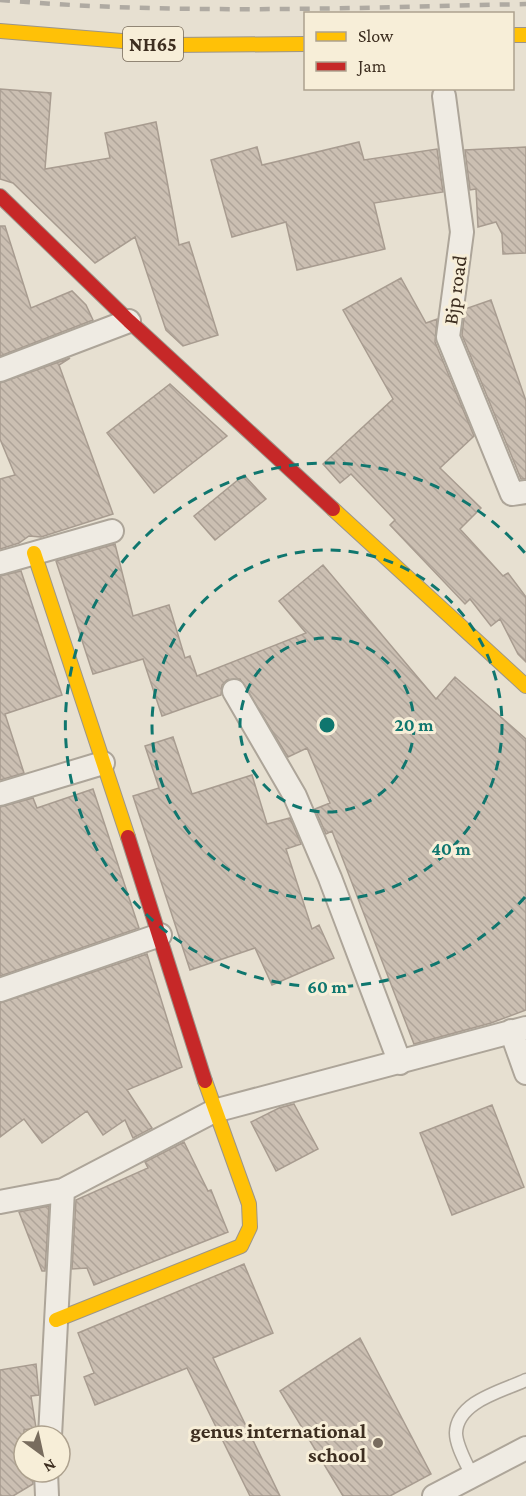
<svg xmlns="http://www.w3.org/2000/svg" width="526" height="1496" font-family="'Crimson Pro',serif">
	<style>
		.building { fill: url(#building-back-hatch); stroke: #a89c90; stroke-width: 1.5 }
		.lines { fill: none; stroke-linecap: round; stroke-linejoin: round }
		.lane-casing { stroke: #ada599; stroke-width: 15 }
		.street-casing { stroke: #ada599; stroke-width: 26 }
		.slow-casing { stroke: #9c958a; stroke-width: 16 }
		.jam-casing { stroke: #9c958a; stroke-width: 16 }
		.lane { stroke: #efebe3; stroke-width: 12 }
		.street { stroke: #efebe3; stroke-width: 22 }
		.slow { stroke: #ffc107; stroke-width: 14 }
		.jam { stroke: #c62828; stroke-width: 14 }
		.rail { stroke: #afaaa2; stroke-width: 4.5; stroke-dasharray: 10 10; stroke-linecap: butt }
		.ring { fill: none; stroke: #0f766e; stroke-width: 3; stroke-dasharray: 10 8 }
		.poi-dot { fill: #786c5e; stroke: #f7eed8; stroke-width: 2 }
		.labels { text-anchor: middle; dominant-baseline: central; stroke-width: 6; stroke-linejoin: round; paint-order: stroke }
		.shield { fill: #f7eed8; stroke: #756857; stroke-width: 1.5 }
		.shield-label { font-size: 20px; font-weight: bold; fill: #3d2e20 }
		.street-label { font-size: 21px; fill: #3d2e20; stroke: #f7eed8 }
		.poi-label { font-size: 21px; font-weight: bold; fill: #3d2e20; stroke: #f7eed8; text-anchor: end }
		.centre { fill: #0f766e; stroke: #f7eed8; stroke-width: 3 }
		.ring-label { font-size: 18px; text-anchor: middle; font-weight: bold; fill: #0f766e; stroke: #f7eed8; stroke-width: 6; stroke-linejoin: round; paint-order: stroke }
	</style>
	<defs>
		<pattern id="building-back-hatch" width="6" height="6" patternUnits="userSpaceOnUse" patternTransform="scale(1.5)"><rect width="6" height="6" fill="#cbbfb2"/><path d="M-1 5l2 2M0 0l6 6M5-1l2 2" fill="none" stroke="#afa499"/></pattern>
	</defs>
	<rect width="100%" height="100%" fill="#e7e0d1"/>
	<path class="building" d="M0,89L51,93L45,169L110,158L105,133L156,122L179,245L189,242L218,335L183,346L166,330L135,237L95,263L13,183L0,179Z
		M359,142L364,160L437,149L443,192L374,203L385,249L297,270L286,222L232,237L211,160L257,147L262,165Z
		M526,147V253L503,254L502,234L496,222L478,227L476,189L470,190L465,150Z
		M0,226H5L31,308L72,291L86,305L93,320L0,356Z
		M401,278L426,323L437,319L435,342L474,436L440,468L481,508L460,529L503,576L508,573L526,597V662L518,654L500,619L491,626L470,599L465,604L390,525L395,520L351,474L340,483L323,464L393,399L343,310Z
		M491,300L526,401V479H521L462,335L465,309Z
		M70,358L59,365L113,514L41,537L29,536L19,543L0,549V479L15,475L0,439V383Z
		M170,384L227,436L154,493L107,433Z
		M244,475L266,499L215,540L194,516Z
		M115,544L133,616L169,605L185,658L190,656L197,676L306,633L279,601L323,565L436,699L455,677L526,739V1010L491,1023L414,1044L332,831L326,834L315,809L330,803L307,748L288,757L240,679L227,680L222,685L221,695L162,716L143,659L93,674L56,561Z
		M21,571L62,695L5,714L24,773L0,780V576Z
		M173,737L192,794L252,775L267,824L290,818L301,844L286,849L312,929L319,925L334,958L272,985L255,948L190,970L133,796L159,788L145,746Z
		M93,789L139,928L0,976V807L33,798L37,808Z
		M147,954L182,1067L127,1090L152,1128L133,1138L125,1120L103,1135L87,1111L42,1143L24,1119L0,1137V1003Z
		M294,1104L318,1149L276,1171L251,1122L279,1108Z
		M492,1105L524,1187L452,1215L420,1133Z
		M184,1142L208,1191L211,1190L228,1232L94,1285L87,1268L72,1269L76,1200L148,1168L145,1162Z
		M49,1206L45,1271H42L19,1212Z
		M244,1264L273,1333L213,1358L280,1496H250L187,1368L95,1405L84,1377L94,1373L78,1333Z
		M360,1338L431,1474L390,1496H343L280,1391Z
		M36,1364L39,1395L31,1396L36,1428L24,1430V1472H33V1484L13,1496H0V1370Z"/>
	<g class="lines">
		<defs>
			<path id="lane" d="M472,1476C467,1464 456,1446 456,1433C457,1401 503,1391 526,1380"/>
			<path id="street" d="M444,96L462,232L448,337L512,494L526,492
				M0,370L129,321
				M0,563L112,531
				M234,691L295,796L330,878L400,1063
				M0,794L103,763
				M0,990L160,935
				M511,1031L526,1073
				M0,1202L63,1190L214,1111L526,1028
				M50,1436L63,1190
				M46,1472L47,1496
				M434,1496L526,1448"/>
			<path id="slow" d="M0,31L171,45L306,44
				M512,35H526
				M333,509L526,686
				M34,553L128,837
				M56,1320L241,1246L250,1227L249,1204L205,1081"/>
			<path id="jam" d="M0,196L129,321L333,509
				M128,837L205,1081"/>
		</defs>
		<use href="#lane" class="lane-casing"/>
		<use href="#street" class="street-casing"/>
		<use href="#slow" class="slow-casing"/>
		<use href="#jam" class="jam-casing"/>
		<use href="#lane" class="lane"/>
		<use href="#street" class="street"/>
		<use href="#slow" class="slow"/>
		<use href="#jam" class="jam"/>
		<path class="rail" d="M0,0C175,15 350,8 526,4"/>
	</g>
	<g class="ring">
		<circle cx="327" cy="725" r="87"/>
		<circle cx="327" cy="725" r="175"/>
		<path d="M525 897A262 262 0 1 1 525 553"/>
	</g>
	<circle class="poi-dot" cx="378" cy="1443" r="6"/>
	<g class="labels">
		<rect class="shield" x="123" y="27" width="60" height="34" rx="4.5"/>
		<g class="shield-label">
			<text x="153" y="44">NH65</text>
		</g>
		<g class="street-label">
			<text transform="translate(455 290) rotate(-82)">Bjp road</text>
		</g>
		<g class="poi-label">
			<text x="366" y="1431">genus international<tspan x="366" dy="24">school</tspan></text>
		</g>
	</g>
	<circle cx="327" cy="725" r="9" class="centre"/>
	<g class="ring-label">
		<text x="414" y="731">20 m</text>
		<text x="451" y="855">40 m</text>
		<text x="327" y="993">60 m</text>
	</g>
	<rect x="304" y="12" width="210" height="78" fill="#f7eed8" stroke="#ada18e" stroke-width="1.5"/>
	<rect x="316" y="32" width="30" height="9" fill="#ffc107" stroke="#ada18e" stroke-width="1.5"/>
	<text x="358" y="42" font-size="18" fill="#3d2e20">Slow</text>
	<rect x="316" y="62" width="30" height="9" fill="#c62828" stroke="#ada18e" stroke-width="1.5"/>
	<text x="358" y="72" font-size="18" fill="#3d2e20">Jam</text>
	<g transform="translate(42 1454) rotate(147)"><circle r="28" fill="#f7eed8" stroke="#ada18e" stroke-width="1.5"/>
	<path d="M0-4.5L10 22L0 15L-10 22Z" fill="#786c5e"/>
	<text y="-9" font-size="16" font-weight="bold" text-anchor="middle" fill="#3d2e20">N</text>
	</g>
</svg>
